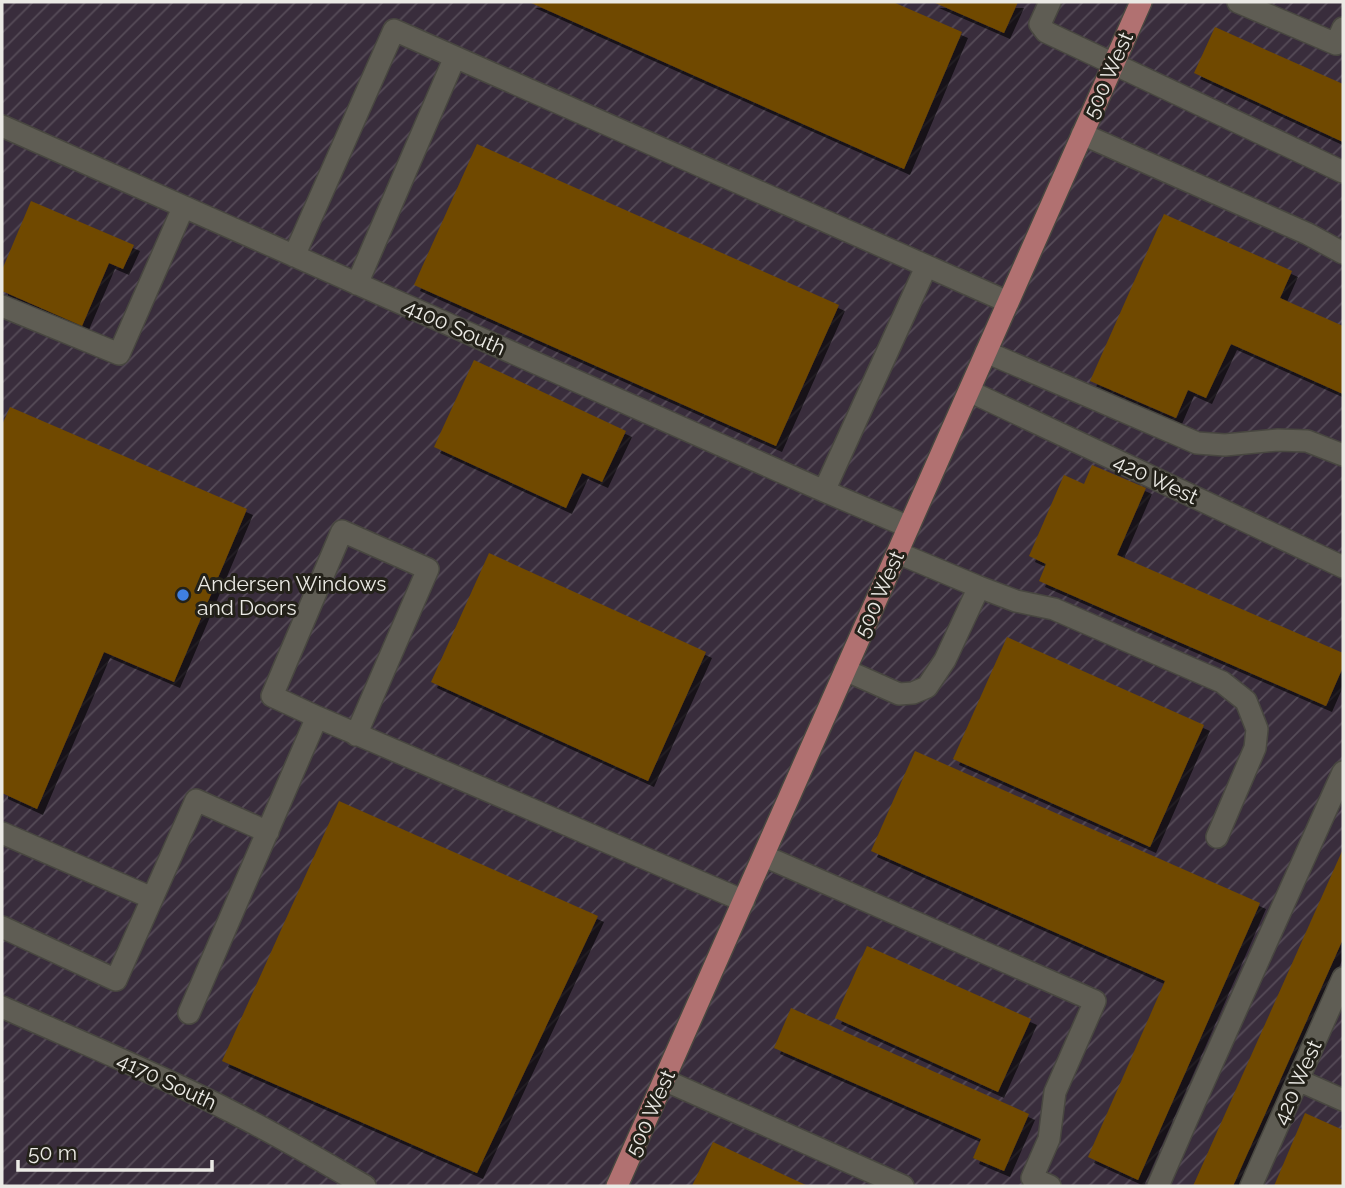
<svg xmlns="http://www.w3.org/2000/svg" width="1345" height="1188" font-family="Raleway,sans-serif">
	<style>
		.industrial { fill: url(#industrial-furrows) }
		.building { fill: #704900; filter: url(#shadow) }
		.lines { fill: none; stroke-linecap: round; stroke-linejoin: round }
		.minor-casing { stroke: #484740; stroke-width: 24 }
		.major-casing { stroke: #484740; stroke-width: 24 }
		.minor { stroke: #5f5d54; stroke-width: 21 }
		.major { stroke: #b17171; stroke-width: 21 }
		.shop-dot { fill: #3f7fe0; stroke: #232119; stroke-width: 2.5 }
		.labels { text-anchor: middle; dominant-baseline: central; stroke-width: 6; stroke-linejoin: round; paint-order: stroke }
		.street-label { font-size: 21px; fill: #ebeae5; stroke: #232119 }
		.poi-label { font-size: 21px; fill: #ebeae5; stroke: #232119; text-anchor: start }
	</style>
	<defs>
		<pattern id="industrial-furrows" width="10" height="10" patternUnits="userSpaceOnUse" patternTransform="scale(1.75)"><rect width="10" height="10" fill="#392d3c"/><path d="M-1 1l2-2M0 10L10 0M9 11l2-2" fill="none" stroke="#564c58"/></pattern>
		<filter id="shadow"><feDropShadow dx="6" dy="6" stdDeviation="0" flood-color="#0009"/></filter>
	</defs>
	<rect width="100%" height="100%" fill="#2c2b23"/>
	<path class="industrial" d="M2,2H1343V1186H2Z"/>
	<path class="building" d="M529,2H893L962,32L904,169Z
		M933,2H1018L1004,33Z
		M1215,27L1343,84V142L1194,73Z
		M477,144L839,305L776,446L414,285Z
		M31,201L134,245L123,269L109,263L82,326L2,291V270Z
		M1164,214L1292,271L1280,298L1343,326V394L1231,344L1206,398L1188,390L1176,418L1090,381Z
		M474,360L626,431L602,482L582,473L566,508L434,447Z
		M10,407L247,509L174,682L104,652L37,809L2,793V425Z
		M1092,465L1146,488L1117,555L1343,653V667L1326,706L1039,581L1046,564L1029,556L1064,475L1084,484Z
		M489,553L706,652L648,781L431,682Z
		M1007,637L1204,725L1150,847L953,759Z
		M915,751L1260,903L1138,1180L1088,1157L1165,981L871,851Z
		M339,801L598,916L477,1173L222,1061Z
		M1343,849V939L1233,1186H1193Z
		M867,946L1031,1019L998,1092L835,1018Z
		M791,1008L1029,1114L1004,1171L973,1158L981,1139L774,1048Z
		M1305,1113L1343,1130V1186H1274Z
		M713,1142L808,1186H692Z"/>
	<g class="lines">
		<defs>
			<path id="minor" d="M1050,2L1040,24L1046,32L1343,172
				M1238,2L1336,44L1343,28
				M2,126L824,491L909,527
				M1082,134L1308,234L1343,253
				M294,256L394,30L455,57
				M357,284L455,57L1008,302
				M2,306L119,354L183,208
				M986,352L1197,443L1225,445L1278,440L1307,441L1343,455
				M969,391L1343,567
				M824,491L926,267
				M898,553L979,587L1016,601L1054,609L1222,682L1246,701L1257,729L1255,748L1217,837
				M845,670L899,694L913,693L927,687L945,660L979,587
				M317,717L272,696L342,531L428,569L356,735
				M2,833L152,898
				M764,856L1095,1001L1055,1092L1049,1139L1032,1178L1050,1186
				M2,927L116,980L196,800L268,832
				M2,1007C78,1041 156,1073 230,1111C276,1134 320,1160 365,1186
				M189,1013L317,717L744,901
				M664,1080L903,1186
				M1298,1080L1343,1100
				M1158,1186L1188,1117L1343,772
				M1251,1186L1343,978"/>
			<path id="major" d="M617,1186L1141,2"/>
		</defs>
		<use href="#minor" class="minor-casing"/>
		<use href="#major" class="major-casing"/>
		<use href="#minor" class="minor"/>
		<use href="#major" class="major"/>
	</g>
	<circle class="shop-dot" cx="183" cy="595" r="7"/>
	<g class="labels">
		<g class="street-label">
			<text transform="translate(1108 75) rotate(-66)">500 West</text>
			<text transform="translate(455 327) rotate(24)">4100 South</text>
			<text transform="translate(1156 479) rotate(25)">420 West</text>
			<text transform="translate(879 594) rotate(-66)">500 West</text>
			<text transform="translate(167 1081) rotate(25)">4170 South</text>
			<text transform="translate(1297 1082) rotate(-66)">420 West</text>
			<text transform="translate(650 1113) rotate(-66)">500 West</text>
		</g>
		<g class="poi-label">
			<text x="197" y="583">Andersen Windows<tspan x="197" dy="24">and Doors</tspan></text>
		</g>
	</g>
	<rect width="1345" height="1188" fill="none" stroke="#ebeae5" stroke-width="7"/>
	<path d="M18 1160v10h194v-10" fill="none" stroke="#ebeae5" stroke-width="3.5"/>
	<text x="28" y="1160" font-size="21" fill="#ebeae5" stroke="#232119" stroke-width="5" paint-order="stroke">50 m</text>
</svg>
